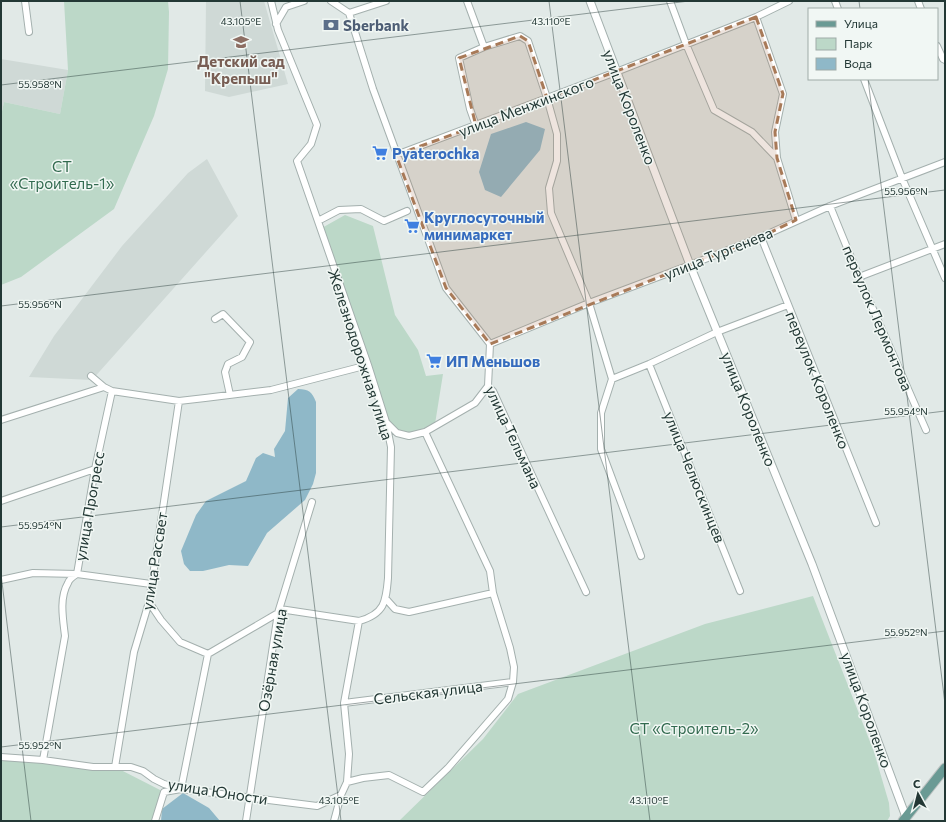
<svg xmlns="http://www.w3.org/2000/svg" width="946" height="822" font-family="Commissioner,sans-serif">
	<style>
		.built { fill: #cfd9d6 }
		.green { fill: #bcd8c8 }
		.water { fill: #8fb8c8 }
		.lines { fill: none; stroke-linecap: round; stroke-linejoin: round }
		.minor-casing { stroke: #a4b0ae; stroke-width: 8 }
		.tertiary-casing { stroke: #a4b0ae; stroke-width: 9 }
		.primary-casing { stroke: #bdc3c2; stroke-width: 11 }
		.minor { stroke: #fff; stroke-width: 6 }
		.tertiary { stroke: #fff; stroke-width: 7 }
		.primary { stroke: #6a9a94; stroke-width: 9 }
		.marked { fill: #a87a58; fill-opacity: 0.2; stroke: #a87a58; stroke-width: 3; stroke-dasharray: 8 5; stroke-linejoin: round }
		.ticks { fill: none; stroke: #233835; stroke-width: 1; stroke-opacity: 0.45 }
		.labels { text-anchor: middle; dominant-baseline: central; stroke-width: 3; stroke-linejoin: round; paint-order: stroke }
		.service-label { font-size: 15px; font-weight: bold; fill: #4e5e75; stroke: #f1f7f4; text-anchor: start }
		.education-label { font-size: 15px; font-weight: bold; fill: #785e54; stroke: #f1f7f4 }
		.street-label { font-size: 15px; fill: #233835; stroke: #f1f7f4 }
		.shop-label { font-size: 15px; font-weight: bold; fill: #366cbe; stroke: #f1f7f4; text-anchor: start }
		.park-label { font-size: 15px; fill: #326a4f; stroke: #f1f7f4 }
		.ticks-label { font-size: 10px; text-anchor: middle; fill: #233835; stroke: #f1f7f4; stroke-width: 3; stroke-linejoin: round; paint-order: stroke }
	</style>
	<rect width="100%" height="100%" fill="#e1e9e7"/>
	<path class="built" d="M206,1H264L288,84L229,97L205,91Z
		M1,59L68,70L60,114L4,102L1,116Z
		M207,159L238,216L92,380L29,377L54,336L122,246L188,173Z"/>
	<path class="green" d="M64,1H168L169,12L168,69L154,116L114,209L21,277L1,285V116L4,102L60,114L68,70Z
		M345,215L373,226L395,315L418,350L426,376L443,374L435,424L417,431L405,434L386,422L320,229Z
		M813,596L874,752L889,803L890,816L887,821H399L483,739L518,694L705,624Z
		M1,758L115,767L164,792L155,821H1Z"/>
	<path class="water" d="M526,122L545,129L540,150L501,197L485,190L479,172L491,134Z
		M298,389C309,389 312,392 316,402V473L313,484L305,500L267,533L248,566L229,565L203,571H190L184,564L181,551L196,515L206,501L246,481L256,458L263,453L275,457L274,449L285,431L288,398Z
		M183,793L209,808L220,821H161L162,809Z"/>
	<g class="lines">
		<defs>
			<path id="minor" d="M25,1L29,32
				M271,1L278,30L317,125L311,144L297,161L368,365L386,422L391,447L388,578C386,601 385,614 359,621L344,703L349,754L347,782L341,795L334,821
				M331,1L349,13L373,89L446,288L490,344L488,386L493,391L586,592
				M467,1L484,47L459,58L470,109L476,126
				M670,1L686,44L714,110L752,132L777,158L796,220
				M835,1L838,9
				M918,1L921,9
				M349,13L386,1
				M756,17L783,94L775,132L777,158
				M276,24L286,7L304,1
				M937,46L943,59L945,60
				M484,47L520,36L528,41L547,98L557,134V161L549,188L551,213L589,303L612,379
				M864,79L902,178L945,278
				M396,155L616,72L756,17L789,1
				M830,206L859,277L926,430
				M318,221L339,210L361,209L384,221L407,211
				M761,237L876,523
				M859,277L945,244
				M215,319L223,314L250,342L242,357L228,364L225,372L230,395
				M490,344L589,303L690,265L761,237L830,206L945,162
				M649,364L740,591
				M91,376L104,387L112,391L179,401L205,398L271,390L368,365
				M612,379L649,364L717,332L788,305
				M612,379L601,413V449L641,556
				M1,420L104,387
				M386,422L397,433L409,436L425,432L475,403L488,386
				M1,501L95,469
				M1,580L33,573L77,574L151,584
				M386,599L395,609L409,612L493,593
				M149,602L161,620L180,642L208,654L278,613
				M280,609L359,621
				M344,703L513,682
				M1,757L43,760L93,767H131L143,771L154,779L164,784L181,789L317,806L341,795
				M43,760L65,636C63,619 59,598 68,583C69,579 74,576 77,574L95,469L112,391
				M115,767L134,652L149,602L179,401
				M347,782L363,778L389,775L423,792L448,768L508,699L513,682L514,667L510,648L493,593L490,571L425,432
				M155,821L164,792L181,789L208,654
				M246,821L278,613L312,502"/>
			<path id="tertiary" d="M590,1L690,265L812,564L906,817"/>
			<path id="primary" d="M903,821L945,768"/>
		</defs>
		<use href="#minor" class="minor-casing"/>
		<use href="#tertiary" class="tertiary-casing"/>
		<use href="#primary" class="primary-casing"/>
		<use href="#minor" class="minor"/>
		<use href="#tertiary" class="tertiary"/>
		<use href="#primary" class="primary"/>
	</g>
	<path class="marked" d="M756,17L783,94L775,132L777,158L796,220L761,237L490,344L446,288L396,155L476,126L459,58L520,36L528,41L547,98Z"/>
	<path class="ticks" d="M240,1L341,821M549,1L650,821M859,1L860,9M868,79L945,704M1,85L689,1M1,306L945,190M1,527L945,411M1,574L31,821M1,747L945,631"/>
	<defs>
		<symbol id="bank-bare" viewBox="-9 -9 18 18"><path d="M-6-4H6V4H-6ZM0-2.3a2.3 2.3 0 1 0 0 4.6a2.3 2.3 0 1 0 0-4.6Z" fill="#5c6f8a" stroke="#f1f7f4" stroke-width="2.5" paint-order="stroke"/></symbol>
		<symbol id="school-bare" viewBox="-9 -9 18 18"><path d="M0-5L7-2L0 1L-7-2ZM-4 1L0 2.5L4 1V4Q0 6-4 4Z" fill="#8d6e63" stroke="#f1f7f4" stroke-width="2.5" paint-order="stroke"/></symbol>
		<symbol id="supermarket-bare" viewBox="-9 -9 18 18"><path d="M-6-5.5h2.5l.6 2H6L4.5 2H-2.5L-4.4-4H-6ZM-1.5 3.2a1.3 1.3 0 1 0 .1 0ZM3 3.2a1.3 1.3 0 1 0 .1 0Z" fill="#3f7fe0" stroke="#f1f7f4" stroke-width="2.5" paint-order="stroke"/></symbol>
	</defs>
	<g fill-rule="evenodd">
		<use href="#bank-bare" x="320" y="14" width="22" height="22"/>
		<use href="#school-bare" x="230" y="31" width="22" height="22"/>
		<use href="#supermarket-bare" x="369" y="142" width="22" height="22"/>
		<use href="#supermarket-bare" x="401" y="215" width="22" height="22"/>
		<use href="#supermarket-bare" x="423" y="350" width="22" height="22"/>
	</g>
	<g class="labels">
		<g class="service-label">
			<text x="343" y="25">Sberbank</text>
		</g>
		<g class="education-label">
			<text x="241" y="61">Детский сад<tspan x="241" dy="17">"Крепыш"</tspan></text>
		</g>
		<g class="street-label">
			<text transform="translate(526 106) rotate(-21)">улица Менжинского</text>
			<text transform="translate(630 107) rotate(69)">улица Короленко</text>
			<text transform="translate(718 253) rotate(-22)">улица Тургенева</text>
			<text transform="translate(878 318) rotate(67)">переулок Лермонтова</text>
			<text transform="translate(361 354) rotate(72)">Железнодорожная улица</text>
			<text transform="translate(818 380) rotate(68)">переулок Короленко</text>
			<text transform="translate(749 409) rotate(68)">улица Короленко</text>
			<text transform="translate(514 437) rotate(65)">улица Тельмана</text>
			<text transform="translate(695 477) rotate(68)">улица Челюскинцев</text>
			<text transform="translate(89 506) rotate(-80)">улица Прогресс</text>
			<text transform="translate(154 561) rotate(-81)">улица Рассвет</text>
			<text transform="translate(272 660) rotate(-80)">Озёрная улица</text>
			<text transform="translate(428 692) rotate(-7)">Сельская улица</text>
			<text transform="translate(867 710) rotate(70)">улица Короленко</text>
			<text transform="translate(218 791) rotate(9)">улица Юности</text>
		</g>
		<g class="shop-label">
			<text x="392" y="153">Pyaterochka</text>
			<text x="424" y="217">Круглосуточный<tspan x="424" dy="17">минимаркет</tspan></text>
			<text x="446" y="361">ИП Меньшов</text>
		</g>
		<g class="park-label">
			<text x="62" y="166">СТ<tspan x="62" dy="17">«Строитель-1»</tspan></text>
			<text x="694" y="728">СТ «Строитель-2»</text>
		</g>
	</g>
	<g class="ticks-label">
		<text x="241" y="25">43.105°E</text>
		<text x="551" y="25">43.110°E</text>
		<text x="40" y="88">55.958°N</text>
		<text x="906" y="195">55.956°N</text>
		<text x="40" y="308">55.956°N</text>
		<text x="906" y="415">55.954°N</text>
		<text x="40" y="529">55.954°N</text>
		<text x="906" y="636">55.952°N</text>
		<text x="40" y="749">55.952°N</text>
		<text x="339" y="804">43.105°E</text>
		<text x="649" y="804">43.110°E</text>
	</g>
	<rect width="946" height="822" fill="none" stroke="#233835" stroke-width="4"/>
	<rect x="808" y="8" width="130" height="72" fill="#f1f7f4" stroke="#9faba8"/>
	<rect x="816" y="21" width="20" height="6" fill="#6a9a94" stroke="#9faba8"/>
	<text x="844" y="28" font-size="12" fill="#233835">Улица</text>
	<rect x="816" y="38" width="20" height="12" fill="#bcd8c8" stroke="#9faba8"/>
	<text x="844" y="48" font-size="12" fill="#233835">Парк</text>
	<rect x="816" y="58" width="20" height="12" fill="#8fb8c8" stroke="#9faba8"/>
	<text x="844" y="68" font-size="12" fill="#233835">Вода</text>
	<g transform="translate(918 794) rotate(353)" stroke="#f1f7f4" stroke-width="3" paint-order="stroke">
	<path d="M0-3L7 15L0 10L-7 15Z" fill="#233835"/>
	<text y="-6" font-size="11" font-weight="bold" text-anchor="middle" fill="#233835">С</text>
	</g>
</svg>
